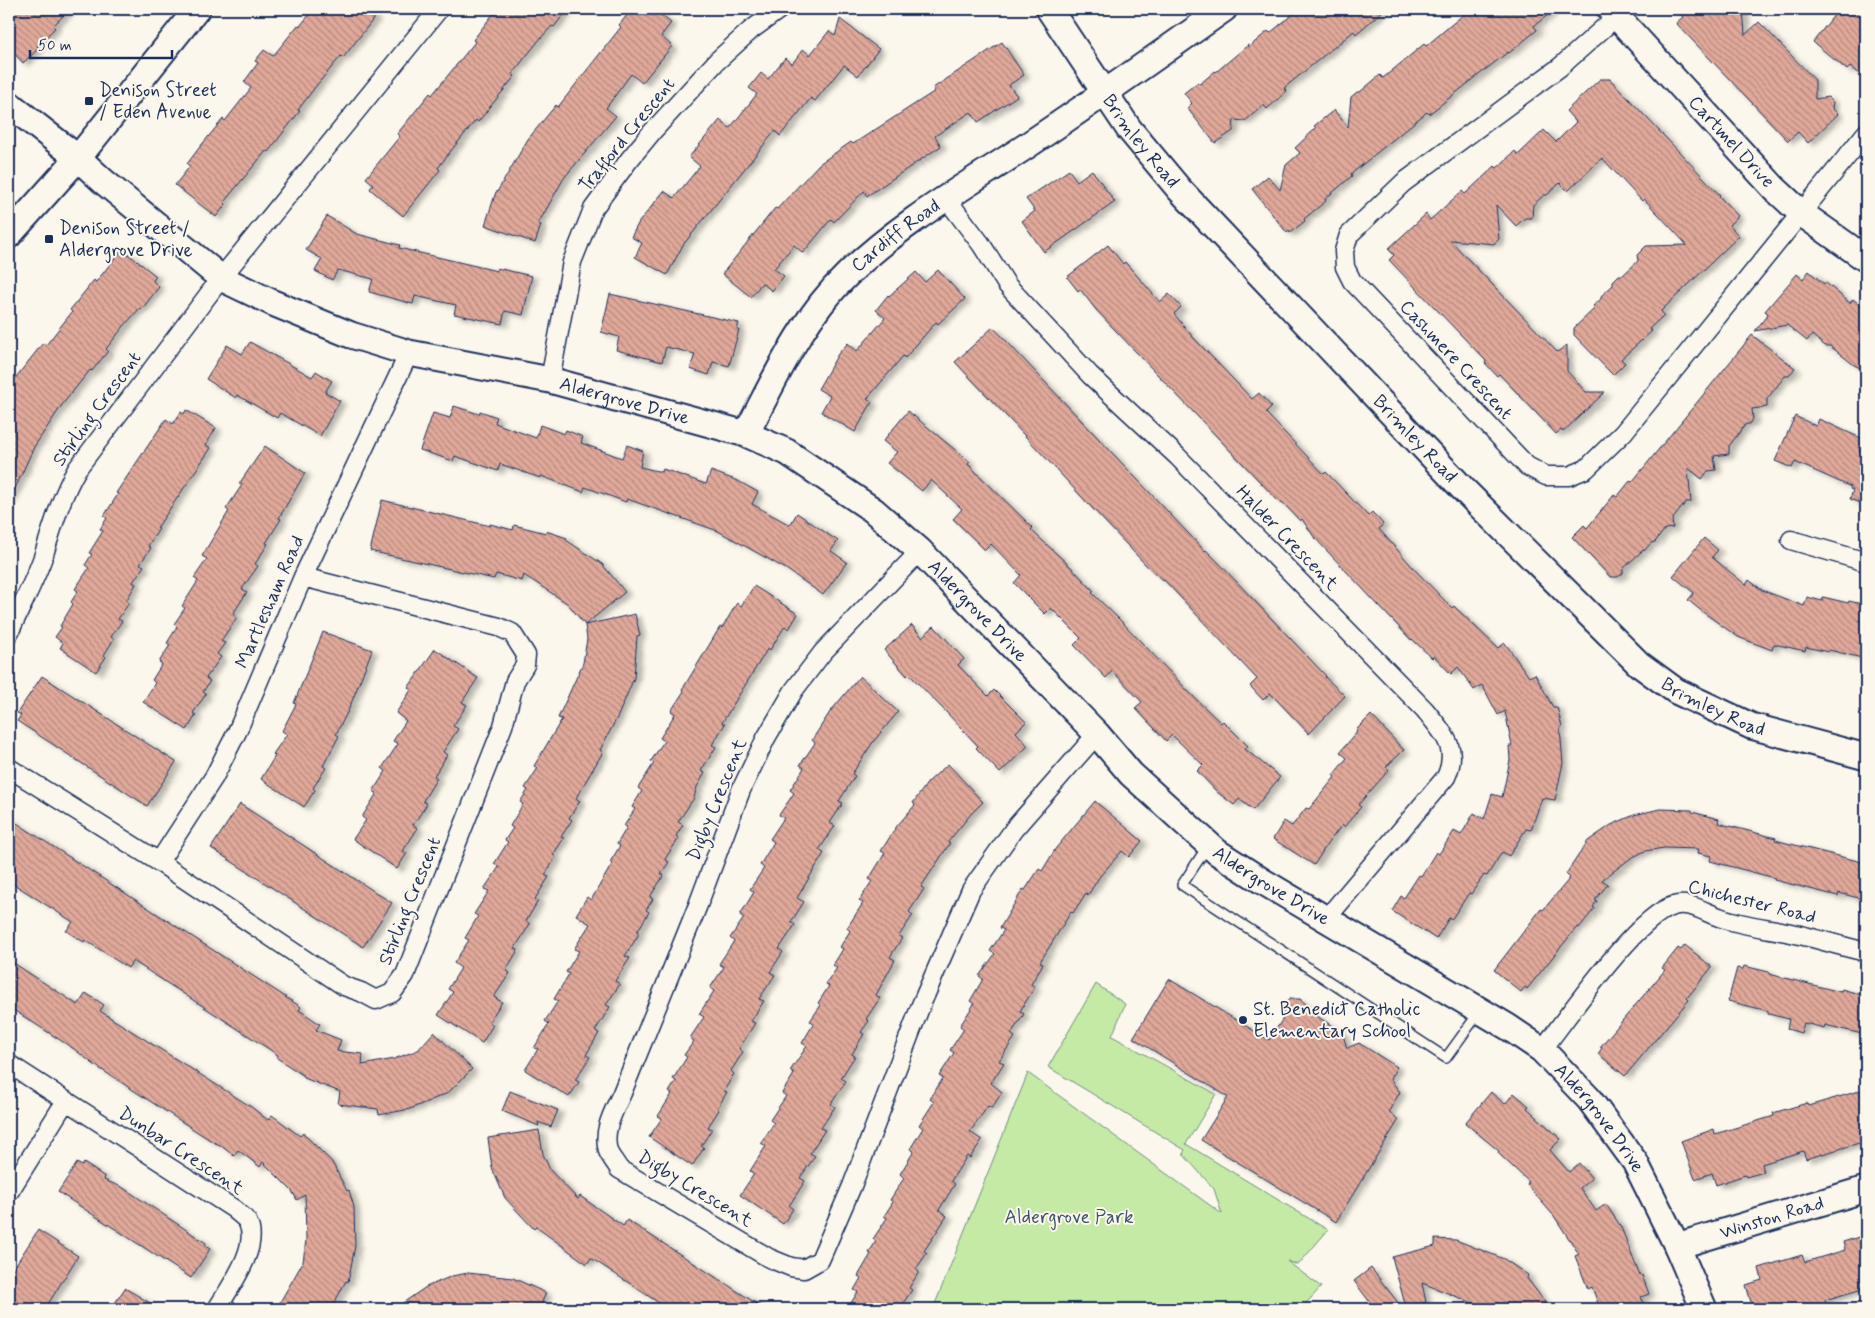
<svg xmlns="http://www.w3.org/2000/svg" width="1875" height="1318" font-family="Mynerve,sans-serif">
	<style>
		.green { fill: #c4eaa5; stroke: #708c82 }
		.building { fill: url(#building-back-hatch); stroke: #1b2f5e; filter: url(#shadow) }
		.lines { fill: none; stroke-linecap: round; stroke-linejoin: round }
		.lane-casing { stroke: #1b2f5e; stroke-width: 12 }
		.street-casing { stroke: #1b2f5e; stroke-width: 21 }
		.secondary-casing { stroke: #1b2f5e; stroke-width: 29 }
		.lane { stroke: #fbf7ec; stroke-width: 9 }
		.street { stroke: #fbf7ec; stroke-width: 18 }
		.secondary { stroke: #fbf7ec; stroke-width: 25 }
		.poi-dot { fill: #1b2f5e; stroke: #fbf7ec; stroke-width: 2 }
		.labels { text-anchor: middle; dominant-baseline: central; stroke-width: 4; stroke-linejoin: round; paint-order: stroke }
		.poi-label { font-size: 19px; fill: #1b2f5e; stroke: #fbf7ec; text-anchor: start }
		.street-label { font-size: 19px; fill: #1b2f5e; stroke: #fbf7ec }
		.park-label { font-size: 19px; fill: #3d546c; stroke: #fbf7ec }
	</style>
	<defs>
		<pattern id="building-back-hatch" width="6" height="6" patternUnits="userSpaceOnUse" patternTransform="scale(1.25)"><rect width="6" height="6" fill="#e0a899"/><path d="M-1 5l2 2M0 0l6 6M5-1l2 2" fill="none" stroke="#b58980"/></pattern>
		<filter id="shadow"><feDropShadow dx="5.5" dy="3" stdDeviation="2.5" flood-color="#0004"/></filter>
	</defs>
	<rect width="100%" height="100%" fill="#fbf7ec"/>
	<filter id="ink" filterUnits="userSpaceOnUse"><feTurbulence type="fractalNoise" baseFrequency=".02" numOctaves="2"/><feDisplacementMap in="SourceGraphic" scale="10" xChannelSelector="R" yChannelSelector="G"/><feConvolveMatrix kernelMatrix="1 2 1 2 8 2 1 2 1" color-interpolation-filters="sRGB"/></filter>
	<g filter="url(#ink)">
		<path class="green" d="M1096,984L1125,1004L1112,1036L1216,1094L1186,1144L1328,1230L1298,1265L1287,1261L1321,1287L1301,1309H933L1028,1073L1222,1214L1214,1189L1183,1154L1185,1150L1048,1067Z"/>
		<path class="building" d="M9,9H70L53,26L55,28L37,46L39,48L23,63L9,48Z
			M314,9H365L375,17L343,58L341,56L316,86L298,110L300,111L268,152L266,151L224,202L226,204L216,217L175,185L190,166L187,164L199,148L223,119L225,121L251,88L244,82L258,63L255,61L264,50L273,56L298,25L300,26Z
			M497,9H568L554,27L552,26L540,39L512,74L515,76L478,122L476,120L450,152L438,168L440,170L403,216L370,189L373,184L366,178L400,136L397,134L430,93L432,95L475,42L473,40Z
			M632,9H654L671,23L661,36L672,46L642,83L631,74L606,108L616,116L564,178L538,224L541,225L535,243L485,225L496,192H497L528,139L556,105L558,107L587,70L621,27L619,25Z
			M1299,9H1385L1356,34L1354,31L1284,88L1287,91L1267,109L1264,105L1245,121L1234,120L1233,131L1215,143L1187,108L1192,103L1184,93L1198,82L1200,84L1215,71L1216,72L1248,45L1249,47L1268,31L1270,33Z
			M1470,9H1555L1534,26L1537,30L1509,53L1508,52L1429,114L1427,112L1351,174L1352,176L1325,199L1326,201L1304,219L1305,221L1290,233L1289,231L1287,233L1252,189L1268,176L1280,190L1286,165L1300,153L1295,148L1316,128L1314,126L1334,110L1348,127L1351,97L1357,92H1360L1380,75L1383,78L1424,44L1426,46Z
			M1675,9H1743L1745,35L1759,22L1815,80V99L1828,97L1833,102L1832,108L1838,114L1808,143L1798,132L1788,141L1676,23L1683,17Z
			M1839,9H1866V67L1860,75L1850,67L1847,70L1813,42Z
			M840,19L879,49L858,76L844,65L815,101L811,98L780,136L775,131L683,245L667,275L635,257L642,243L631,237L639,222L664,191L674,198L700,166L689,157L720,120L730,128L757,94L749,88L761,73L768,79L785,58L792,64L803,49L810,55L829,31L835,36Z
			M1002,42L1024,75L1009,85L1017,96L978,122L971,112L935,136L941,146L867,196L864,191L834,222L831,219L803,253L794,245L774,269L784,276L772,291L762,283L751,297L722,274L775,208L777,209L819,164L851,142L853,144L935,91L933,88Z
			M1600,79H1610L1720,195L1719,196L1738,216L1729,225L1739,236L1661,311L1664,315L1649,329L1652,331L1621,359L1625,363L1613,375L1574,335V328L1595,308L1593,306L1601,299V296L1613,285V281L1619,275H1623L1638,261L1637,255L1646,246L1687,245L1644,199L1642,201L1602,158L1568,191L1560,183L1547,195H1544L1533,205L1532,218H1525L1516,226L1496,205L1499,239L1494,244L1450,240L1557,352L1567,345V371L1586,392H1605L1563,432L1561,430L1556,434L1499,374L1497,376L1485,363L1486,361L1389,260L1394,255L1388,249L1426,214L1430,220L1462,191L1465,194L1495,166L1497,168L1515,151L1518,155L1544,130L1556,142L1576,122L1566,111Z
			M1069,170L1077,181L1092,170L1115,202L1044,252L1022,221L1035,211L1026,199Z
			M327,216L357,234L400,245L399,248L497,271V268L532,276L523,315L505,311L502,324L454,314L456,305L415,296L413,304L369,292L373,279L338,270L332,280L315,271L322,259L306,250Z
			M1108,245L1123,264L1125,262L1160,302L1169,294L1181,307L1174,314L1193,337L1252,399L1259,393L1272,407L1266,413L1324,474L1326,472L1368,516L1372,512L1383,524L1379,529L1416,571L1452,608L1454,606L1498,648L1505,643L1529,677L1535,674L1553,707H1557L1562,727L1560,728L1563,763L1555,800L1542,798L1531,830L1526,829L1509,856L1502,852L1487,876L1484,875L1471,894L1469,893L1451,920L1449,918L1436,939L1392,911L1401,896L1404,898L1419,875L1421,876L1436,852L1439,854L1454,831L1461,835L1474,813L1484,819L1492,794L1502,797L1510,760L1509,746H1512L1505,711L1498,715L1482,685L1474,690L1458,667L1451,674L1434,656L1432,658L1412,639L1411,640L1314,537L1302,519L1300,521L1282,502L1280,503L1096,310L1080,289L1078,291L1067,277Z
			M122,249L156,276L153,281L159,287L142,309L140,308L124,326L106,349L108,351L92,371L90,370L62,405L34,447L9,502V386L43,343L46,345L72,312L70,310L94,280L96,282Z
			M938,270L965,299L938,324L936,322L905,358L903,356L867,399L872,402L855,432L821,412L830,396L818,389L838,354L848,343L857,351L885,318L876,310L888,295L889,296L916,272L925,282Z
			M1809,271L1824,284L1825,282L1850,303L1853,299L1866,309V371L1854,365L1830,346H1825L1812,335L1807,341L1787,325L1755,331L1768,314L1765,311L1797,274L1803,279Z
			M610,294L739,323L737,330H739L729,366L713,362L709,375L690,369L695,354L666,347L662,362L616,350L619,337L601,332Z
			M993,327L1205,551L1206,550L1217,561L1326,676L1325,677L1345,696L1309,734L1270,693L1263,700L1250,686L1257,679L1163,579L1162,580L1145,564L1091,507L1043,455L955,362Z
			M1752,335L1795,368L1789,376H1785L1767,399V407L1752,409L1753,419L1750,424H1746L1729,446V454L1714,456L1716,470L1708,471L1702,479L1688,468L1691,502H1686L1672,520L1673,528L1665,529L1655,542L1651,543L1644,551L1643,550L1623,569V573L1618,577H1610L1572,537L1584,525L1587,528L1614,495L1617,497L1630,481L1632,482Z
			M250,342L312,377L316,371L332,381L325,392L340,401L320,436L280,413L277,418L237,395L236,398L206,379L227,345L242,354Z
			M454,406L479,414L480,411L497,417L495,423L536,438L540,425L564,434L566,430L583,437L581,443L622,458L627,445L643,451L640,467L662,472L663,469L706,484L711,471L738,481L758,492L752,504L790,525L797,513L838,541L831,551L847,562L823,595L786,569L718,531L627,499L626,502L585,487L583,492L541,476L540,478L500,464L498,471L455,456L453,461L420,450L433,413L450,418Z
			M186,410L216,428L206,445L211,448L157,528L159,529L148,546L151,548L140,564L144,566L133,582L136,584L126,601L129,603L118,619L122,621L111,637L114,639L104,655L106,657L96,672L60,648L63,643L55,637L62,627L60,626L73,604L71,602L78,591L75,589L89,568L85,565L92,554L89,553L103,531L100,529L107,518L104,516L118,494L116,493L166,419L173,424L181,412L184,414Z
			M908,411L970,462L968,464L1033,528L1031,530L1070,566L1094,591L1092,593L1119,619L1193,696L1221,723L1223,721L1248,746L1245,749L1280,777L1253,810L1239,799L1234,805L1217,792L1197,771L1203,765L1172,735L1166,741L1153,727L1135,708L1142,702L1112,671L1106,678L1074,645L1081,638L1051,608L1045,614L1014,583L1021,575L991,544L985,550L953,519L962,509L931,480L922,491L887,463L897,452L883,441Z
			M1795,416L1816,426L1819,419L1865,440L1859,451L1863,453L1864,449H1866V505L1850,499L1853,490L1850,489L1851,487L1795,462L1792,468L1775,461Z
			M265,446L305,473L279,518L281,519L266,543L268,544L255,564L258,566L242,589L247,592L233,614L237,617L221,641L225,643L217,654L221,657L206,678L210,681L203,692L206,694L193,713L196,715L187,730L143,702L155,683L152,680L162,664L159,662L170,645L167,643L177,627L174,624L185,608L182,606L198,581L194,578L207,559L202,556L229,511L226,509L242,485L239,484Z
			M382,500L490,526V524L513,530L514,525L546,533V531L567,538L566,540L602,564L625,592L585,625L635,614L640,635L637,636L634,678L618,716L600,750L603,752L576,798L580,801L569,818L572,820L561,837L564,838L553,855L556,857L545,875L549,877L535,899L538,901L526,921L530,924L515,948L518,950L506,970L510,973L494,997L502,1002L489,1022L493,1025L482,1043L438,1015L453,992L448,989L461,968L454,963L469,940L465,938L478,916L474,914L489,891L484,889L499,867L494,864L508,842L505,840L513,828L510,826L523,804L520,802L528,790L525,788L538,768L534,766L562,719L558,718L583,663L587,639L585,625L568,604L524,575L522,581L496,574L494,579L370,551Z
			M1704,538L1718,550L1712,557L1746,585L1749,580L1762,590L1804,606L1807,597L1822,601L1823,597L1848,603L1849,601L1866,605V659L1829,650L1828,652L1806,647L1805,651L1774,644L1772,650L1738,637L1704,613L1688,600L1694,593L1673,576Z
			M754,586L798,614L789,629L785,626L770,650L768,648L722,723L725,724L712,745L716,747L701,771L705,773L697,787L694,798L678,822L683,825L676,836L679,838L665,859L669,862L661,874L664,875L650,897L653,899L646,910L649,912L637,932L639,934L625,956L630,958L615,981L620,984L606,1005L610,1007L595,1031L599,1033L586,1055L590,1057L575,1080L579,1082L569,1097L525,1070L538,1049L534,1048L549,1024L545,1021L558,1001L554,999L569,974L566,972L579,951L574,949L590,924L576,915L587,897L591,900L612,864L610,862L620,846L617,844L627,827L624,826L635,809L632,807L642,791L638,788L654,763L651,761L664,741L660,738L675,714L671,711L684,691L682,690L720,627L722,628L737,603L741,606Z
			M912,625L922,637L934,626L964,659L958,665L988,696L994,690L1026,722L1016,732L1028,746L1000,773L976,748L978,746L947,713L909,674L907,676L884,650Z
			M323,632L372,650L349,709L336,734L339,736L323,766L326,768L313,788L315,790L304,807L261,779L275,756L273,754L287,734L282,731L296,704L294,703Z
			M435,649L478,678L462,702L467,705L453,726L458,729L443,752L447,755L434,776L437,778L423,801L427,804L413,825L418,828L403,851L407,853L397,869L353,839L366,820L362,817L377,793L373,791L386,771L382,768L398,744L393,741L406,721L396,713L411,690L408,688Z
			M42,676L176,762L147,806L17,721L21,715L17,713Z
			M860,676L898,712L873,742L852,774L855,776L839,801L843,803L830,823L835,826L819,850L824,853L797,898L804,902L791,922L795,925L779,949L783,952L770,972L775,975L759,999L764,1001L751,1021L755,1023L739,1049L743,1052L731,1071L734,1074L724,1091L727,1092L717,1109L719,1110L708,1127L712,1129L701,1146L704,1148L692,1166L649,1137L662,1118L658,1116L672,1094L669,1092L676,1081L673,1079L687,1057L684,1055L694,1041L690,1038L704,1017L699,1014L714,991L710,988L724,967L719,964L734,941L730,938L744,918L740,915L754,892L750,889L764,868L760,865L774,842L770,839L784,818L779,815L794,793L790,790L804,768L800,765L815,743L812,740L830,712Z
			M1371,715L1404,750L1386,767L1389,770L1358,805L1361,807L1344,827L1342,825L1328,843L1314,865L1273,839L1284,821L1292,826L1306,808L1309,809L1335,777L1333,775L1347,758L1340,752L1357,732L1356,730Z
			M948,764L983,802L971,814L948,842L950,843L921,887L924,889L909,912L913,915L899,936L902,938L890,957L895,960L876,995L880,998L866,1019L869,1021L861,1032L864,1034L852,1054L855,1056L841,1078L846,1081L831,1104L835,1107L821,1128L825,1130L810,1153L815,1156L800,1178L805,1181L789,1206L793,1209L783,1224L740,1195L754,1174L750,1171L766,1146L761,1143L774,1123L770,1120L786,1096L782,1093L794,1074L790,1071L807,1046L802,1043L814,1023L810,1021L821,1005L818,1003L829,986L826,984L837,968L833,965L843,949L840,947L850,931L847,928L863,903L859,901L872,881L869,879L885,853L881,851L897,826L915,805L913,803L928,782Z
			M1095,801L1142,841L1129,857L1122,851L1100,876L1088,895L1086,893L1073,913L1071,912L1040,962L1043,964L1031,984L1035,987L1020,1011L1024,1014L1011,1034L1015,1037L999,1061L1004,1063L991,1083L1002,1092L992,1108L988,1106L970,1132L982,1140L970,1158L967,1156L951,1181L955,1184L939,1210L947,1216L924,1251L927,1253L916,1269L919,1272L909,1288L912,1290L899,1309H847L858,1292L854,1290L861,1278L858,1276L871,1254L869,1253L876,1241L873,1239L887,1218L884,1216L893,1202L890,1200L904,1178L900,1174L914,1151L910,1149L923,1128L919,1125L934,1102L930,1099L943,1078L939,1076L954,1053L950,1050L964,1029L960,1026L974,1004L970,1001L983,979L979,976L995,954L990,951L1004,930L1000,928L1023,889L1025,890L1039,869L1042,871L1056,848Z
			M240,804L392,903L363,947L211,848Z
			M1660,809L1692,810V812L1719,819L1718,823L1776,838L1775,840L1866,863V900L1839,893L1838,896L1774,880L1775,878L1710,861L1711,856L1698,853L1699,849L1664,848L1645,851L1631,858L1602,880L1608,884L1595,900L1597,901L1593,907L1595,908L1579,928L1577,927L1527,989L1525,987L1521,992L1494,970L1541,909L1543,910L1570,878L1566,874L1588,841L1611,825L1634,815Z
			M9,818L301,1007L299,1010L320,1024L316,1030L341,1040L337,1051L363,1054L362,1065L394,1059L418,1050L434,1032L472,1069L448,1093L410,1109L379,1115L378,1109L338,1104L340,1092L304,1078V1076L277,1058L278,1055L133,961L128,968L85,940L84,942L66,931L73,922L9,881Z
			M1685,945L1712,967L1687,998L1689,1000L1625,1076L1598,1054L1602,1048L1600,1047L1665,970L1662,968L1678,948L1681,950Z
			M9,960L78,1005L86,993L104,1005L100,1011L250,1106L268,1120L272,1115L300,1136L303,1133L332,1162L347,1191L349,1190L354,1207L355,1246L348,1282L346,1281L331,1309H276L303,1262L306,1240L305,1195L297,1200L292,1191L263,1162L260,1167L238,1150L234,1156L220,1145L213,1142L96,1066L74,1049L9,1007Z
			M1744,966L1769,972V974L1841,992L1842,989L1866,996V1035L1825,1025L1824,1028L1804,1023L1801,1033L1787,1029L1789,1019L1768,1014V1011L1728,1001L1737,968L1743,969Z
			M1169,979L1269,1040L1284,1017L1282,1012L1285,1003L1290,999H1300L1305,1003L1307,1010L1342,1032L1347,1048L1359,1043L1397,1067L1390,1079L1400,1092L1389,1111L1398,1121L1336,1222L1201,1140L1228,1097L1133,1038Z
			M1866,1089V1141L1806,1159L1803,1151L1762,1164L1764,1172L1746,1177L1745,1175L1716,1185L1712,1173L1695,1179L1681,1141L1714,1129L1715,1134L1774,1116L1773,1113L1807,1103L1808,1106Z
			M510,1091L558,1110L551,1127L538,1122L539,1126L502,1111Z
			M1491,1092L1505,1104L1514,1093L1529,1106L1527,1108L1561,1139L1550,1150L1569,1172L1579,1163L1592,1178L1580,1188L1596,1211L1606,1204L1621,1227L1640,1276L1642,1275L1649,1294L1641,1297L1646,1309H1600L1592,1287L1588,1289L1575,1256L1579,1254L1554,1216L1527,1185L1529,1182L1498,1153L1499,1151L1465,1123Z
			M539,1130L543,1154L550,1170L578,1199L580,1196L623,1226L627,1220L765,1309H668L591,1258L587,1264L536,1227L534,1229L505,1198L492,1168L488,1138Z
			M77,1163L82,1166L84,1163L105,1177L104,1180L122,1187L206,1243L205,1246L210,1249L191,1278L58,1192Z
			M38,1230L78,1256L45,1309H9V1275Z
			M1862,1236L1866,1250V1288L1825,1300L1828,1309H1753L1746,1285L1762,1280L1759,1268L1802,1255L1805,1262L1845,1250L1843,1242Z
			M1435,1239L1456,1240L1504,1259L1528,1275L1527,1278L1550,1309H1484L1478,1305L1422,1283L1426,1302L1406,1308L1392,1257L1435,1246Z
			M1371,1268L1403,1309H1375L1354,1281Z
			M468,1273L513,1278L546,1293L539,1309H394L426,1287L452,1276Z
			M125,1288L160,1309H111Z"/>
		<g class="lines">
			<defs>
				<path id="lane" d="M1207,847L1182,885L1446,1058L1480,1011"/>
				<path id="street" d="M1625,9L1560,67L1403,183L1349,235L1344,251L1345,267L1352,281L1527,466L1546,476H1569L1586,469L1623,433L1866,133
					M946,198L981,244L1007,285L1090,375L1177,456L1425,710C1442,732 1460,747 1446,777L1326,919
					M550,380L572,262L593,209L629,160L652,132L717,61L751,30L780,9
					M1791,540L1866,562
					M920,551L823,652L794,690L766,738L741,790L698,905L622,1093C614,1111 602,1130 608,1151C610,1157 616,1163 619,1169L769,1258L791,1267L804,1269L820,1260L852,1186L921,1005L971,890L1014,829L1097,734
					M9,633C20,608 37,577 45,551C54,522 62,495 77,469L221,278L439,9
					M9,768L159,862L344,986L361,992L376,1000L392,993L405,975L503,726L515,681L525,665L526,655L512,633L499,627L303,577
					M159,862L214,777L237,732L303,577L409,353
					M1542,1050C1567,1018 1638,915 1673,906C1689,901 1704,912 1719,917C1746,927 1772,928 1800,935C1822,940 1844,947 1866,952
					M9,1064L234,1209C238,1213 246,1218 248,1223C260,1248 229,1288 217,1309
					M9,1192L65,1102"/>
				<g id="secondary">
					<path id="s1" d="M1049,9L1129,129L1179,189L1464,490L1639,664L1676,691L1751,726L1866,757"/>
					<path id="s2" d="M1610,9L1774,188L1801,213L1866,259"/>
					<path id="s3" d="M9,104L78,158L103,181L221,278L273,303L351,335L409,353L550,380L746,434L787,452L873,510L920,551L1097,734L1131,774L1217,852L1262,881L1508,1027L1542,1050L1589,1099L1635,1162L1677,1246L1704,1309"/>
					<path d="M9,235L78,158L197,9"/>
					<path id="s4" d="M746,434C775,379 801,319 847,275C900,223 966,186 1028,145C1094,101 1159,55 1224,9"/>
					<path id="s5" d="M1677,1246L1866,1189"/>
				</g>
			</defs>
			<use href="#lane" class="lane-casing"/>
			<use href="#street" class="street-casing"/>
			<use href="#secondary" class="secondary-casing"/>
			<use href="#lane" class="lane"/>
			<use href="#street" class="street"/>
			<use href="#secondary" class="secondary"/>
		</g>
	</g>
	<g class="poi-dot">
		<rect x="84" y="96" width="10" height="10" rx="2.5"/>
		<rect x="44" y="234" width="10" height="10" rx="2.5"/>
		<circle cx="1243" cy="1020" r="5"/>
	</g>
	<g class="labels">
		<g class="poi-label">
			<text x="99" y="90">Denison Street<tspan x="99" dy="22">/ Eden Avenue</tspan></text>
			<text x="59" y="228">Denison Street /<tspan x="59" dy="22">Aldergrove Drive</tspan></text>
			<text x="1253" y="1009">St. Benedict Catholic<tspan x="1253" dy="22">Elementary School</tspan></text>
		</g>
		<g class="street-label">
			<text transform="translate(627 135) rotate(-51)">Trafford Crescent</text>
			<text stroke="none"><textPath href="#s1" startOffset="161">Brimley Road</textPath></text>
			<text stroke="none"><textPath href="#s2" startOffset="180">Cartmel Drive</textPath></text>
			<text stroke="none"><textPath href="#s4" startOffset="252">Cardiff Road</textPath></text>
			<text transform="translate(1456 360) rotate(47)">Cashmere Crescent</text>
			<text stroke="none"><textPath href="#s3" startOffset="698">Aldergrove Drive</textPath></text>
			<text transform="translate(97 409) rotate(-54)">Stirling Crescent</text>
			<text stroke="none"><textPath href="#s1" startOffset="566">Brimley Road</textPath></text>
			<text transform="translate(1287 538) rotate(46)">Halder Crescent</text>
			<text transform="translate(270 602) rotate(-66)">Martlesham Road</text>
			<text stroke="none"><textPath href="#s3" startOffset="1118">Aldergrove Drive</textPath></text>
			<text stroke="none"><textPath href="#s1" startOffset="970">Brimley Road</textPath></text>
			<text transform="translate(717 800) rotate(-68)">Digby Crescent</text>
			<text stroke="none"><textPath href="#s3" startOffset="1522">Aldergrove Drive</textPath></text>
			<text transform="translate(410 901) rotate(-68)">Stirling Crescent</text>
			<text transform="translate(1752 902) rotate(14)">Chichester Road</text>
			<text stroke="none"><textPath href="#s3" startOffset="1928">Aldergrove Drive</textPath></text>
			<text transform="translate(181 1151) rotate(33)">Dunbar Crescent</text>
			<text transform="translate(695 1189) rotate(31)">Digby Crescent</text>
			<text stroke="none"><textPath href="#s5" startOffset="99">Winston Road</textPath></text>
		</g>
		<g class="park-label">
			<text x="1069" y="1217">Aldergrove Park</text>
		</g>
	</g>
	<rect width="1875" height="1318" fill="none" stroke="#fbf7ec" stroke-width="30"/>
	<rect x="15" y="15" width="1845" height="1288" fill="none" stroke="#1b2f5e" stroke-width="2" filter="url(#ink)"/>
	<path d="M30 50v8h142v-8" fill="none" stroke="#1b2f5e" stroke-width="2.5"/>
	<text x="38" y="50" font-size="15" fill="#1b2f5e" stroke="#fbf7ec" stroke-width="4" paint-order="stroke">50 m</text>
</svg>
